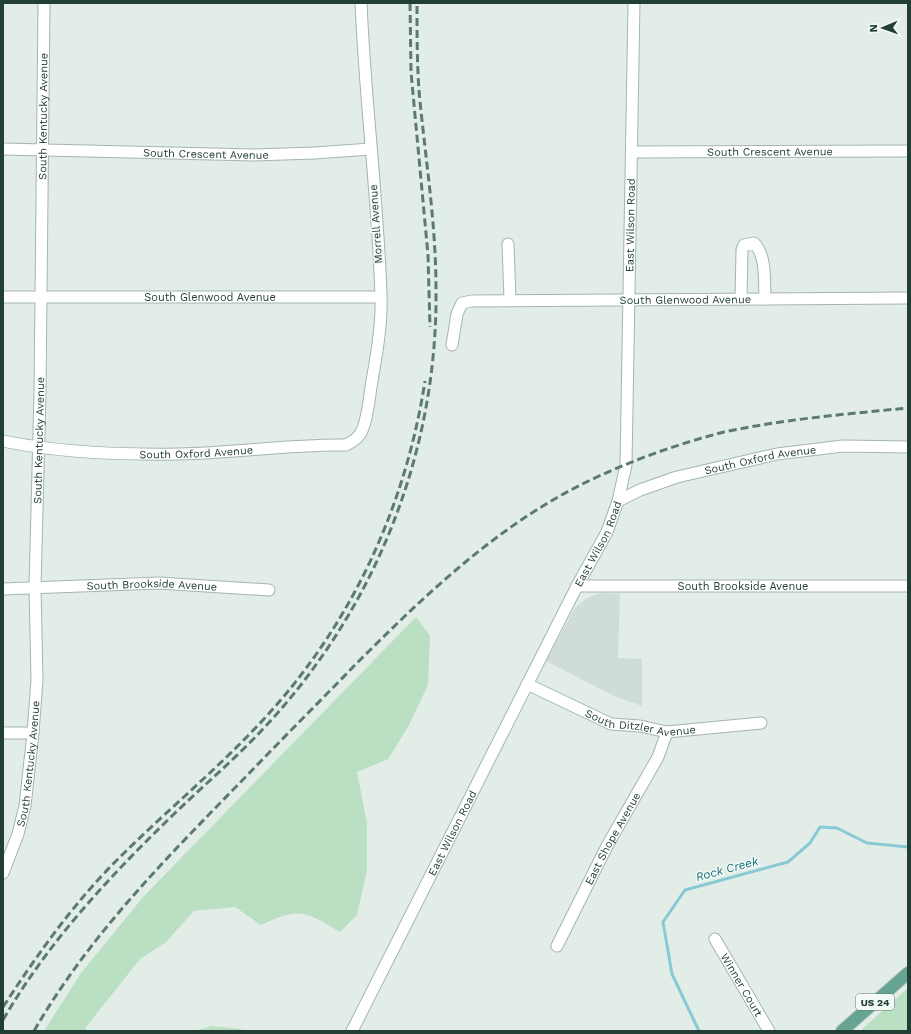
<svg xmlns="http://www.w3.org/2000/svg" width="911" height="1034" font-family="'Work Sans',sans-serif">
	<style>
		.built { fill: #d0ddd7 }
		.green { fill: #badfc3 }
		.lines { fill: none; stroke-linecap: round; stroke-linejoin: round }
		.stream { stroke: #88cad4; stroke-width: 3 }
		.minor-casing { stroke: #a4b5af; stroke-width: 13 }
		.major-casing { stroke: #c1c9c7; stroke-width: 14 }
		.minor { stroke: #fff; stroke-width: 11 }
		.major { stroke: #65a492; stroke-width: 12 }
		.rail { stroke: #5c7a71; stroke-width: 3; stroke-dasharray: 8 4; stroke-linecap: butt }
		.labels { text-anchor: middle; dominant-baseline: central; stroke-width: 3; stroke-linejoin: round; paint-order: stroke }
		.shield { fill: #f3f9f6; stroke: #607770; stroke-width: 1 }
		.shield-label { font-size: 10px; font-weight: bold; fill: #213f36 }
		.street-label { font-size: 11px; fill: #213f36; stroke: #f3f9f6 }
		.water-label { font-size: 12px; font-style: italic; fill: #196f7d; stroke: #f3f9f6 }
	</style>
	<rect width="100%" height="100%" fill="#e2ede8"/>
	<path class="built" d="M600,593L620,594L618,658L642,659V706L614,696L546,661L575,608L587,598Z"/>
	<path class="green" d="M416,617L430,636L428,685L408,727L388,759L357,772L367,823V870L357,915L340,932C305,911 299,907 261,925L235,907L194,911L166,942L140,959L86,1027V1031H44L81,973L144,896Z
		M908,988V1031H860Z
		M212,1026L241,1029L243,1031H195Z"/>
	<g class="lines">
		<path class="stream" d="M699,1031L672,974L663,922L685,890L788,862L810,843L820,827L837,828L867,843L908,847"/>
		<defs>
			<g id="minor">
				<path id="s1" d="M3,149L254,155L314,153L371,149"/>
				<path id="s2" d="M632,152L908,151"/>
				<path d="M508,244L510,300"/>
				<path id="s3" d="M3,297H381"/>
				<path d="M741,299L742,250L744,245L754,243C767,256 764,282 765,299"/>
				<path id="s4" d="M452,345L457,314L462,303L472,301L908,298"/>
				<path id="s5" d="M3,441C61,453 120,455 179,454C235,453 291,444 346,445C354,441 360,437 363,428C368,415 369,400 371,387C376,357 382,327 381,296C378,198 365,101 361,3"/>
				<path id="s6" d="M618,501L640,490L677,477L777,454L843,446L908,447"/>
				<path id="s7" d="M577,586H908"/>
				<path id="s8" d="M3,589L159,583L269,590"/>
				<path id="s9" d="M527,684L611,724L640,726L667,732L761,723"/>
				<path d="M3,733H33"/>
				<path id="s10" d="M3,873L18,834L25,806L33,733L37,680L35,587L40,393L44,3"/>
				<path id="s11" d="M715,939L769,1031"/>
				<path id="s12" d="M557,946L607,846L658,757L667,732"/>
				<path id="s13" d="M352,1031L577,586L607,532L618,501L626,465L634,3"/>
			</g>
			<path id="major" d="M842,1031L908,973"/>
		</defs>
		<use href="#minor" class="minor-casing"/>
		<use href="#major" class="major-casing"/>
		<use href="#minor" class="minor"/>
		<use href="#major" class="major"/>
		<path class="rail" d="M410,3L411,72L428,255L430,327
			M3,1007C37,955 73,904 117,860C172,805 235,755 285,695C360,605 407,497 425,381
			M3,1020C48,942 110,876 174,814C204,785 235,759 263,729C375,610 438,452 436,289C436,222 425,156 419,91C417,62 417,32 417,3
			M34,1031C94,927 178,847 261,761C292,729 324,697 355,665C427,593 503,520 597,477C638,458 681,443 724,432C785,419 847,414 908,408"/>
	</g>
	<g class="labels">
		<rect class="shield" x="856" y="994" width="38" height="16" rx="3"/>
		<g class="shield-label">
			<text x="875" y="1002">US 24</text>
		</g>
		<g class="street-label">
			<text stroke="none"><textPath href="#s10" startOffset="761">South Kentucky Avenue</textPath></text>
			<text stroke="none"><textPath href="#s2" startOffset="138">South Crescent Avenue</textPath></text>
			<text stroke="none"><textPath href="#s1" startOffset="203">South Crescent Avenue</textPath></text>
			<text transform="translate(376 224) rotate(-94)">Morrell Avenue</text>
			<text stroke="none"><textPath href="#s13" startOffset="870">East Wilson Road</textPath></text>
			<text stroke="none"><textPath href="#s3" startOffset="207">South Glenwood Avenue</textPath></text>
			<text stroke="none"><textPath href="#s4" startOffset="267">South Glenwood Avenue</textPath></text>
			<text stroke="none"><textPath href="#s10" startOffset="437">South Kentucky Avenue</textPath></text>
			<text stroke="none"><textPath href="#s5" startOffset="194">South Oxford Avenue</textPath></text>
			<text stroke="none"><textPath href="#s6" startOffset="149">South Oxford Avenue</textPath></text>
			<text stroke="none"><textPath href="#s13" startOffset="546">East Wilson Road</textPath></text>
			<text stroke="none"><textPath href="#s8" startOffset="149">South Brookside Avenue</textPath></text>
			<text stroke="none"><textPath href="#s7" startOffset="166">South Brookside Avenue</textPath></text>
			<text stroke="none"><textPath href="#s9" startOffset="122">South Ditzler Avenue</textPath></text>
			<text stroke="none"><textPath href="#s10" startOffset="113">South Kentucky Avenue</textPath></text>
			<text stroke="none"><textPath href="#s13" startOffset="222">East Wilson Road</textPath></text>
			<text stroke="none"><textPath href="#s12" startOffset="121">East Shope Avenue</textPath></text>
			<text stroke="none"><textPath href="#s11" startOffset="53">Winner Court</textPath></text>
		</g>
		<g class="water-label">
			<text transform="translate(727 869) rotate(-15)">Rock Creek</text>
		</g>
	</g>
	<rect width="911" height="1034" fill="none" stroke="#213f36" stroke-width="8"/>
	<g transform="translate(883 28) rotate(268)" stroke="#f3f9f6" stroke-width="3" paint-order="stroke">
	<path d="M0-3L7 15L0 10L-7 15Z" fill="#213f36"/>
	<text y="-6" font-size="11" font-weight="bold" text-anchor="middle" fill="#213f36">N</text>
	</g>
</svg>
